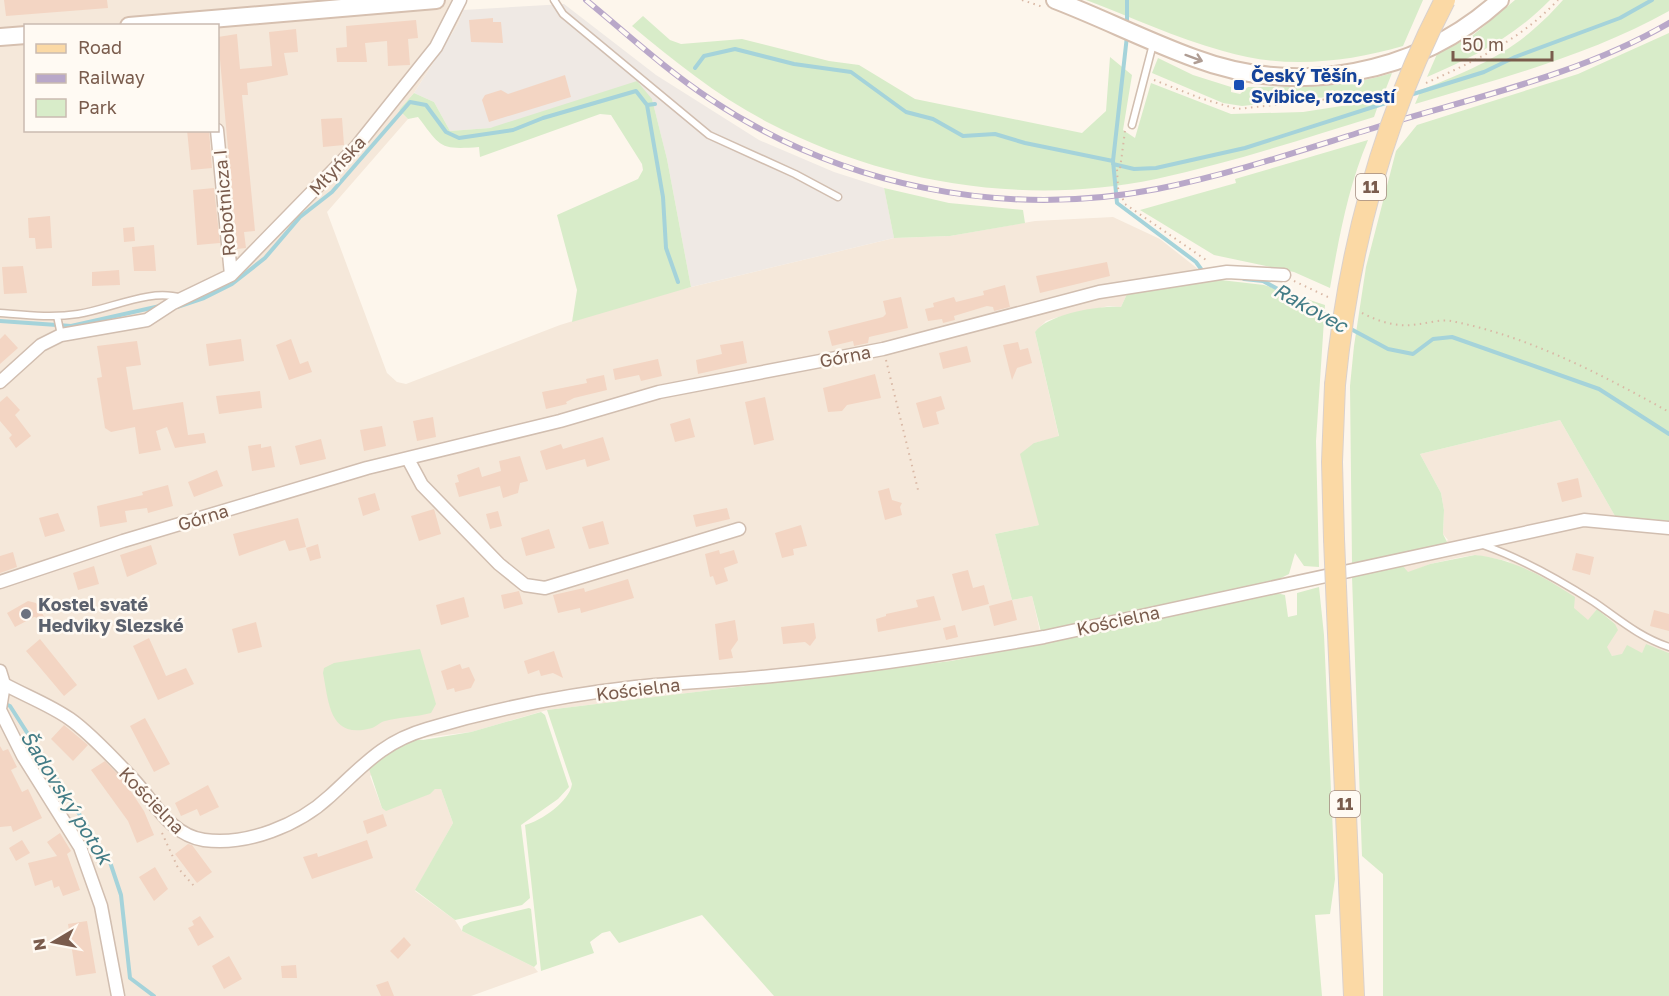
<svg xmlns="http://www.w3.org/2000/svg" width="1669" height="996" font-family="'Golos Text',sans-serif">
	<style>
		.residential { fill: #f5e8da; fill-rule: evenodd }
		.industrial { fill: #efe9e4 }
		.green { fill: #d8ecc9 }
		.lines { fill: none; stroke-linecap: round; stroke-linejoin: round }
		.stream { stroke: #a5d3da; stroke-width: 4 }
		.building { fill: #f3d5c3 }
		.service-casing { stroke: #d1beb0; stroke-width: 9 }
		.minor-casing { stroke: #d1beb0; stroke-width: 15 }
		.secondary-casing { stroke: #d6c0b0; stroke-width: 20 }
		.primary-casing { stroke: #dad1cd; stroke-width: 22 }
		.path { stroke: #d9b8a5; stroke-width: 2; stroke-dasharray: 1.5 4.5; stroke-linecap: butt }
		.service { stroke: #fff; stroke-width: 6 }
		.minor { stroke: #fff; stroke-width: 12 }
		.secondary { stroke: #fff; stroke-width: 16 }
		.primary { stroke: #fbd9a5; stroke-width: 20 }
		.rail-casing { stroke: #b9a8c9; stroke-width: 6 }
		.rail { stroke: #fffaf3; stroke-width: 4; stroke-dasharray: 11; stroke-linecap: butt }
		.primary-bridge-casing { stroke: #dad1cd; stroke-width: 22; stroke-linecap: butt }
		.primary-bridge { stroke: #fbd9a5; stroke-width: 20 }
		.oneway { stroke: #af9d94 }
		.transit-dot { fill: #1a4fb4; stroke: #fffaf3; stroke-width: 2 }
		.worship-dot { fill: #6b7280; stroke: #fffaf3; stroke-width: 2 }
		.labels { text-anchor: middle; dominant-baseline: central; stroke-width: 5; stroke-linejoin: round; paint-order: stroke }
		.shield { fill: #fffaf3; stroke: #a28b7f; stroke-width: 1.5 }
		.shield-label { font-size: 16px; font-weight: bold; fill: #7a5c4d }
		.transit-label { font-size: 18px; font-weight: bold; fill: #164399; stroke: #fffaf3; text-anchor: start }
		.street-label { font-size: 18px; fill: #7a5c4d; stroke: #fffaf3 }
		.worship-label { font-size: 18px; font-weight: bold; fill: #5b616d; stroke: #fffaf3; text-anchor: start }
		.water-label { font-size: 20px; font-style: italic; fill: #437c86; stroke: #fffaf3 }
	</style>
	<rect width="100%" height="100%" fill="#fdf6ec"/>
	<path class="residential" d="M0,0H467L458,24L414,93L399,110L408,119L327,212L387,373L397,382L406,384L560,325L662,294L894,238L950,236L1035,221L1113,217L1160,239L1198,269L1169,278L1125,283L1127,294L1121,307L1109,306L1058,317L1046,321L1035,332L1059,437L1034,443L1039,525L995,534L1012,600L1032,596L1043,644L951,661L547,710L471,732L413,739L370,776L382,808L386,810L435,789H441L453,823L415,891L455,920L462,931L534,967L538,972L471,996H0ZM26,26H218V130H26Z
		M1560,420L1615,516L1669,521V653L1646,645L1642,653L1612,656L1606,647L1615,624L1607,617L1597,609L1588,621L1508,561L1475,555L1462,557L1430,564L1408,573L1402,565L1448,540L1443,534L1444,510L1441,493L1420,454Z"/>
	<path class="industrial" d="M564,4L656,75L759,140L834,172L884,188L894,238L691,287L667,159L652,99L490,128L450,131L434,102L414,93L458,24L463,10Z"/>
	<path class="green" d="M1086,0H1423L1403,46C1345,63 1282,69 1223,51C1176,38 1131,17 1086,0Z
		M1515,0H1550C1514,37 1474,57 1427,77L1437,54L1472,36Z
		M1563,0H1669V11C1590,55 1502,78 1415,104L1421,90C1482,65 1518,51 1563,0Z
		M643,16L670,40L681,44L742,39L829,61L859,65L915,99L1082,133L1106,111L1110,57L1132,75L1123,130L1135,138L1151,83L1231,114L1303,112L1380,100L1374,117C1303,139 1230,163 1156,179C1026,206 887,184 769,123C719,97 675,62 632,26Z
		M1669,33V521L1615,516L1560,420L1420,454L1441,493L1444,510L1443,534L1448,544L1352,563L1350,386L1354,346L1366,267L1396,151L1417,125L1578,74Z
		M1158,58L1193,75L1231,87V92L1240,94L1248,87C1296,86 1345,88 1392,73L1385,91L1242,106L1223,103L1152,73Z
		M637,81L652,99L667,159L691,287L572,322L577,290L557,215L638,179L643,170L642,164L611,115L600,114L480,157L479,147C439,150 441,147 418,117L408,119L399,110L414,93L434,102L450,131L490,128Z
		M1368,140C1348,187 1339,238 1330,288L1294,272L1214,255L1140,210L1236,183L1235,179Z
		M884,188L949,203L1023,210L1025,223L950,236L894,238Z
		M1212,279L1264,285L1325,305L1316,441L1319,567L1304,566L1295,553L1289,574L1277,580L1041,632L1032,596L1012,600L995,534L1039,525L1020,454L1034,443L1059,436L1035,332C1048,314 1099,305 1121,307L1127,294Z
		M1475,555C1513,559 1543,576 1575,597L1574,608L1588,620L1597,609L1615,624L1618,630L1607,647L1612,656L1622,654L1627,645L1642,653L1646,644L1669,653V996H1383V874L1362,856L1352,577L1402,565L1408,572L1430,564Z
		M1319,587L1324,635L1335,879L1330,914L1315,915L1322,996H774L702,915L619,943L610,931L602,933L590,942L594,953L541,971L525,825C541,821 570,801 572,784L547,710L951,661L1087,635L1276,593L1285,595L1288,617L1297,615V593Z
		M420,649L436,704L431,713C416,717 399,717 385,721C380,722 377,726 372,728C329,740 329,703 323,673L324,668L334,663Z
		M541,712L545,715L569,787L558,799L521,825L530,898L522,905L455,920L415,890L453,823L441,789H435L430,794L386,811L382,808L369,769L373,763L413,739L423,740L471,732Z
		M529,908L531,909L537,964L534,967L462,931L463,926L470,922Z"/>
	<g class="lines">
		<path class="stream" d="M1127,26V0
			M1127,36L1113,161L1117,203L1196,262L1204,273
			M695,68L704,56L735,49L794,64L851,72L906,112L933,119L963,136L995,134L1025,143L1113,161
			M1410,95L1484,72L1515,57L1620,18L1652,0
			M647,105L663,197L666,248L678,282
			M1113,164L1134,169L1156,168L1245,148L1392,101
			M1244,279L1263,281L1337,321
			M177,307L204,298L232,284L265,258L300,217L332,192L410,102L426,105L446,132L459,138L513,130L543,118L636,91L647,105L655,104
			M0,321L71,326L160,306
			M1349,328L1388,349L1413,354L1433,339L1452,337L1599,389L1669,434
			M3,703L10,706L110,862L121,895L130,978L154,996"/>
	</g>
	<path class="building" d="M4,0H107L108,8L6,16Z
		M493,18V22H501L503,43L471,42L469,20Z
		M416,20L418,38L408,39L410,65L388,66L387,41L365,43L367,62H337L336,48L347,47L346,26Z
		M296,29L298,52L284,53L288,75L247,83L248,95H242L255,231L244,232L246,248L237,249L218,37L237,34L240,69L272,66L269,32Z
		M565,75L571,97L489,122L482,100L485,95L501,90L508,94Z
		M342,118L344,145L323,147L321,119Z
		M187,130H209L212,168L191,170Z
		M214,188L220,243L197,245L193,190Z
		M50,216L52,248L36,249L35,238H29L28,218Z
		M134,227L135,241L124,242L123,228Z
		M154,245L156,271H134L132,247Z
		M1107,262L1110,276L1040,293L1036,276Z
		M23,266L27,293L4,294L2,267Z
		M119,270L120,285L92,286V272Z
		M1005,285L1010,307L994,311L993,307L987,306L954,316L955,320L943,323L942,319L928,321L925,309L934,307L933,303L954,297L956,302L984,295L983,291Z
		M901,297L908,328L869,337L868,343L854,346L853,341L832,346L828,331L883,317L886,314L883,301Z
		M5,334L18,348L0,364V339Z
		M241,339L244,361L209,366L206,344Z
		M291,339L300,364L308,361L312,372L289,380L276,345Z
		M137,341L141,365L126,367L133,410L183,402L188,435L204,433L206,443L175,448L167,427L156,431L161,450L139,454L135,427L111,432L105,428L97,378L102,377L97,346Z
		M743,341L747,363L698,374L696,360L722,354L720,345Z
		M1018,342L1020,350L1028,348L1032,363L1017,368L1012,380L1003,345Z
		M967,346L971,362L943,369L939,353Z
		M658,359L662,376L641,381L639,375L615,380L613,369Z
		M875,374L881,398L847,405L842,411L828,412L823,388Z
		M604,375L607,390L574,398L566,402L567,404L546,409L542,392L587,383L586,379Z
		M260,391L262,408L219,414L216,396Z
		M7,396L20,410L15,415L31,436L16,448L9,438L12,435L0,421V402Z
		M941,396L945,409L936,412L939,424L923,428L916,403Z
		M765,397L774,440L754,445L745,402Z
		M433,417L436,437L417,441L413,421Z
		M690,418L695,437L675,442L670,424Z
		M382,426L386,446L364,451L360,430Z
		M603,437L610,460L587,467L585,459L546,470L540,451L561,444L563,449Z
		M321,439L326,459L300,465L295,446Z
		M261,444V448L271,446L275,467L252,471L248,446Z
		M520,456L528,481L520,483L518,493L503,498L500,486L459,497L455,483L459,482L457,475L479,467L482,477L501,471L499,461Z
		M217,470L223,486L194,497L188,482Z
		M1578,478L1582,497L1562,502L1557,483Z
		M168,485L173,506L148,513L147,508L125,511L127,522L100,527L97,506L143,495L142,492Z
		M889,488L892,500L902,503L900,507L902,515L885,520L878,491Z
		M375,493L380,510L363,516L358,498Z
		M727,508L730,519L696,527L693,515Z
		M434,509L441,534L419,541L411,516Z
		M498,511L502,526L490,529L486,514Z
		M58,513L65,531L45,537L39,518Z
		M298,518L306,547L289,551L285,540L239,556L233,534Z
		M603,521L609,544L589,549L582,527Z
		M801,525L807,546L793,549L794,555L782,558L775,533Z
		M549,529L555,548L526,556L521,538Z
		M318,544L321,558L310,561L306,548Z
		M151,545L157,564L127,577L120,555Z
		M719,550L720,554L734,550L738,563L724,568L728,581L716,585L713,576L710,577L705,554Z
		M13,552L17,567L0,573V556Z
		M1576,553L1594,557L1590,575L1572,570Z
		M94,566L99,584L78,590L73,573Z
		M968,570L973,588L984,585L989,604L962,611L952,574Z
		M628,579L634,598L581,613L580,608L558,613L553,595L584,588L585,592Z
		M519,591L523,604L504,609L501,595Z
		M934,596L941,620L878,632L876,619L886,616V614L918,607L916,600Z
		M464,597L469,617L441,625L436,605Z
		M1012,600L1017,620L994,626L989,606Z
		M28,601L36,603L46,620L34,617L15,627L7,613Z
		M1654,610L1669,614V631L1650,626Z
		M735,620L738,640L731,650L733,658L719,660L715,624Z
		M256,622L262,647L238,653L232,629Z
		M814,623L816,638L810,646L805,642L783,644L781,627Z
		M955,625L958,637L946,640L943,628Z
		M149,638L166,676L186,668L194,684L158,700L133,646Z
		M40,639L77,685L64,696L26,651Z
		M554,651L563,678L553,673L541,676L539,670L528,674L524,661Z
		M460,664L462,669L469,667L475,680L471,688L455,692L454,688L447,690L441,671Z
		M145,718L170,764L154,772L130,726Z
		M64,725L88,745L73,761L51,739Z
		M0,746L3,751L8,749L17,767L11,770L22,792L28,789L42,818L13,832L11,826L0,827Z
		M105,761L124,781L144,811L154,835L137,843L128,821L91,770Z
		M208,785L219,807L200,816L197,809L181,816L175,803Z
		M383,814L387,826L367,834L363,821Z
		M60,833L71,851L67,854L80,890L63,896L59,886L54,888L52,880L35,886L28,863L57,856L47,842Z
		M22,840L30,853L16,861L9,848Z
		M367,840L373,858L312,879L303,857L317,853L318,857Z
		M188,844L192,845L212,872L197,883L175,854Z
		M155,867L168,889L154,901L139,877Z
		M200,916L214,937L198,946L188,928L194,925L192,921Z
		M87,921L96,973L76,976L68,924Z
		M404,937L411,945L398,959L390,951Z
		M229,956L242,979L224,989L212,966Z
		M296,965L297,978H282L281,966Z
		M388,981L394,996H381L376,985Z"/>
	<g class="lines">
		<defs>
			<path id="service" d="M554,0L563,14L709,135L795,174L838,197
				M1132,125L1153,44
				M0,313C26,315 52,318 78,314C111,309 150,288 181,298
				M57,316L61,335
				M1483,545C1523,559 1558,579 1594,602C1619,619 1639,637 1669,647"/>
			<path id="minor" d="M217,130L231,275
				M0,382L41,345L61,335L147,320L173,303L231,275L356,147L436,47L460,0
				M408,459L422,485L499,564L525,585L545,588L739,529
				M0,582L123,541L367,468L560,421L659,392L883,349L1099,292L1227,272L1284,275
				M0,671L4,684L0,709
				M4,684C26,696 50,705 70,719C90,733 115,760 132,778C154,801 170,835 204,840C247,846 299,825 330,796C363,766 382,742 427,729C494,709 565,695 635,687C680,682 726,681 772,676C863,667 954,653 1044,637L1584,520L1669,528
				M0,710L23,756L80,847L101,906L118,996"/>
			<path id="secondary" d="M1055,0C1102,18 1147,41 1194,58C1298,97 1417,75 1500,0
				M129,26L436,0
				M0,37L26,35"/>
			<path id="primary" d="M1334,539L1332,462L1335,385
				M1337,611L1354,996"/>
		</defs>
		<use href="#service" class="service-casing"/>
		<use href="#minor" class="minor-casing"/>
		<use href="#secondary" class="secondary-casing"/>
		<use href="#primary" class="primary-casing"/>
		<path class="path" d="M1022,0L1043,7
			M1154,80L1200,98L1237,109L1385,93
			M1426,83C1475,61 1520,40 1558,0
			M1125,131L1120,169H1117L1118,188L1125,204L1209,262
			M1294,281L1330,298
			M1362,313C1380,322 1398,328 1419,324C1429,323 1441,319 1451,321C1528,336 1601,374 1669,412
			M886,360L919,494
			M162,833L178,868L194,886"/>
		<use href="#service" class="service"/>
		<use href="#minor" class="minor"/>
		<use href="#secondary" class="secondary"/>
		<use href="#primary" class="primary"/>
		<defs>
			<path id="rail" d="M586,0C626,33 666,70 710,99C840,186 1003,219 1157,189C1232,174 1305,149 1377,127C1475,97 1580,75 1669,23"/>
		</defs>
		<use href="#rail" class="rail-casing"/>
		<use href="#rail" class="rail"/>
		<defs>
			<path id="primary-bridge" d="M1335,385C1348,251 1382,121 1445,0
				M1334,539L1337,611"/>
		</defs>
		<use href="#primary-bridge" class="primary-bridge-casing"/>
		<use href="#primary-bridge" class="primary-bridge"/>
	</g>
	<defs><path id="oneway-shaft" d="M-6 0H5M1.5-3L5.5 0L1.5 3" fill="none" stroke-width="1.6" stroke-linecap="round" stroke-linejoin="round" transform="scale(1.5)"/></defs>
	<use class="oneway" href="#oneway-shaft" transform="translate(1194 58) rotate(20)"/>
	<rect class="transit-dot" x="1233" y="79" width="12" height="12" rx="3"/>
	<circle class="worship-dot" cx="26" cy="614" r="6"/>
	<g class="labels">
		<g class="shield">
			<rect x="1356" y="174" width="30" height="26" rx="4.5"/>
			<rect x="1330" y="791" width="30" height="26" rx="4.5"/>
		</g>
		<g class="shield-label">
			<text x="1371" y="187">11</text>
			<text x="1345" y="804">11</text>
		</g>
		<g class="transit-label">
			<text x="1251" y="75">Český Těšín,<tspan x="1251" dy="21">Svibice, rozcestí</tspan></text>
		</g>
		<g class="street-label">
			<text transform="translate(337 165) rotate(-47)">Młyńska</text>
			<text transform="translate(224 203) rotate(-95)">Robotnicza I</text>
			<text transform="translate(845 356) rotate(-11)">Górna</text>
			<text transform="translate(203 517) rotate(-17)">Górna</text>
			<text transform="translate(1118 620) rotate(-12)">Kościelna</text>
			<text transform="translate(638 689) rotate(-7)">Kościelna</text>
			<text transform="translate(152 800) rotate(46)">Kościelna</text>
		</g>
		<g class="worship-label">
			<text x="38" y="604">Kostel svaté<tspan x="38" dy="21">Hedviky Slezské</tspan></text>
		</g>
		<g class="water-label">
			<text transform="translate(1311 307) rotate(29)">Rakovec</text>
			<text transform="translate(67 797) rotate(58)">Šadovský potok</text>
		</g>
	</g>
	<rect x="24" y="24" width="195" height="108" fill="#fffaf3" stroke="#cabbb1" stroke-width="1.5"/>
	<rect x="36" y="44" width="30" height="9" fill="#fbd9a5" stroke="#cabbb1" stroke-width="1.5"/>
	<text x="78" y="54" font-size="18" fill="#7a5c4d">Road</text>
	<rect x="36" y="74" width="30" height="9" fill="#b9a8c9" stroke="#cabbb1" stroke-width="1.5"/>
	<text x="78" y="84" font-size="18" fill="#7a5c4d">Railway</text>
	<rect x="36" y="99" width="30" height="18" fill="#d8ecc9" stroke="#cabbb1" stroke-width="1.5"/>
	<text x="78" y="114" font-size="18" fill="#7a5c4d">Park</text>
	<g transform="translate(54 942) rotate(260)" stroke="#fffaf3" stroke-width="4.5" paint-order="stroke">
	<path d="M0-4.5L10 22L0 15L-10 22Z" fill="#7a5c4d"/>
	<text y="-9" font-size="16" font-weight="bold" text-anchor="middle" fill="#7a5c4d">N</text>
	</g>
	<path d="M1453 51v9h99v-9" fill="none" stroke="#7a5c4d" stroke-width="3"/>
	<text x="1462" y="51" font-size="18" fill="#7a5c4d" stroke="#fffaf3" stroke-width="4.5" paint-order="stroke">50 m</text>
</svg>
